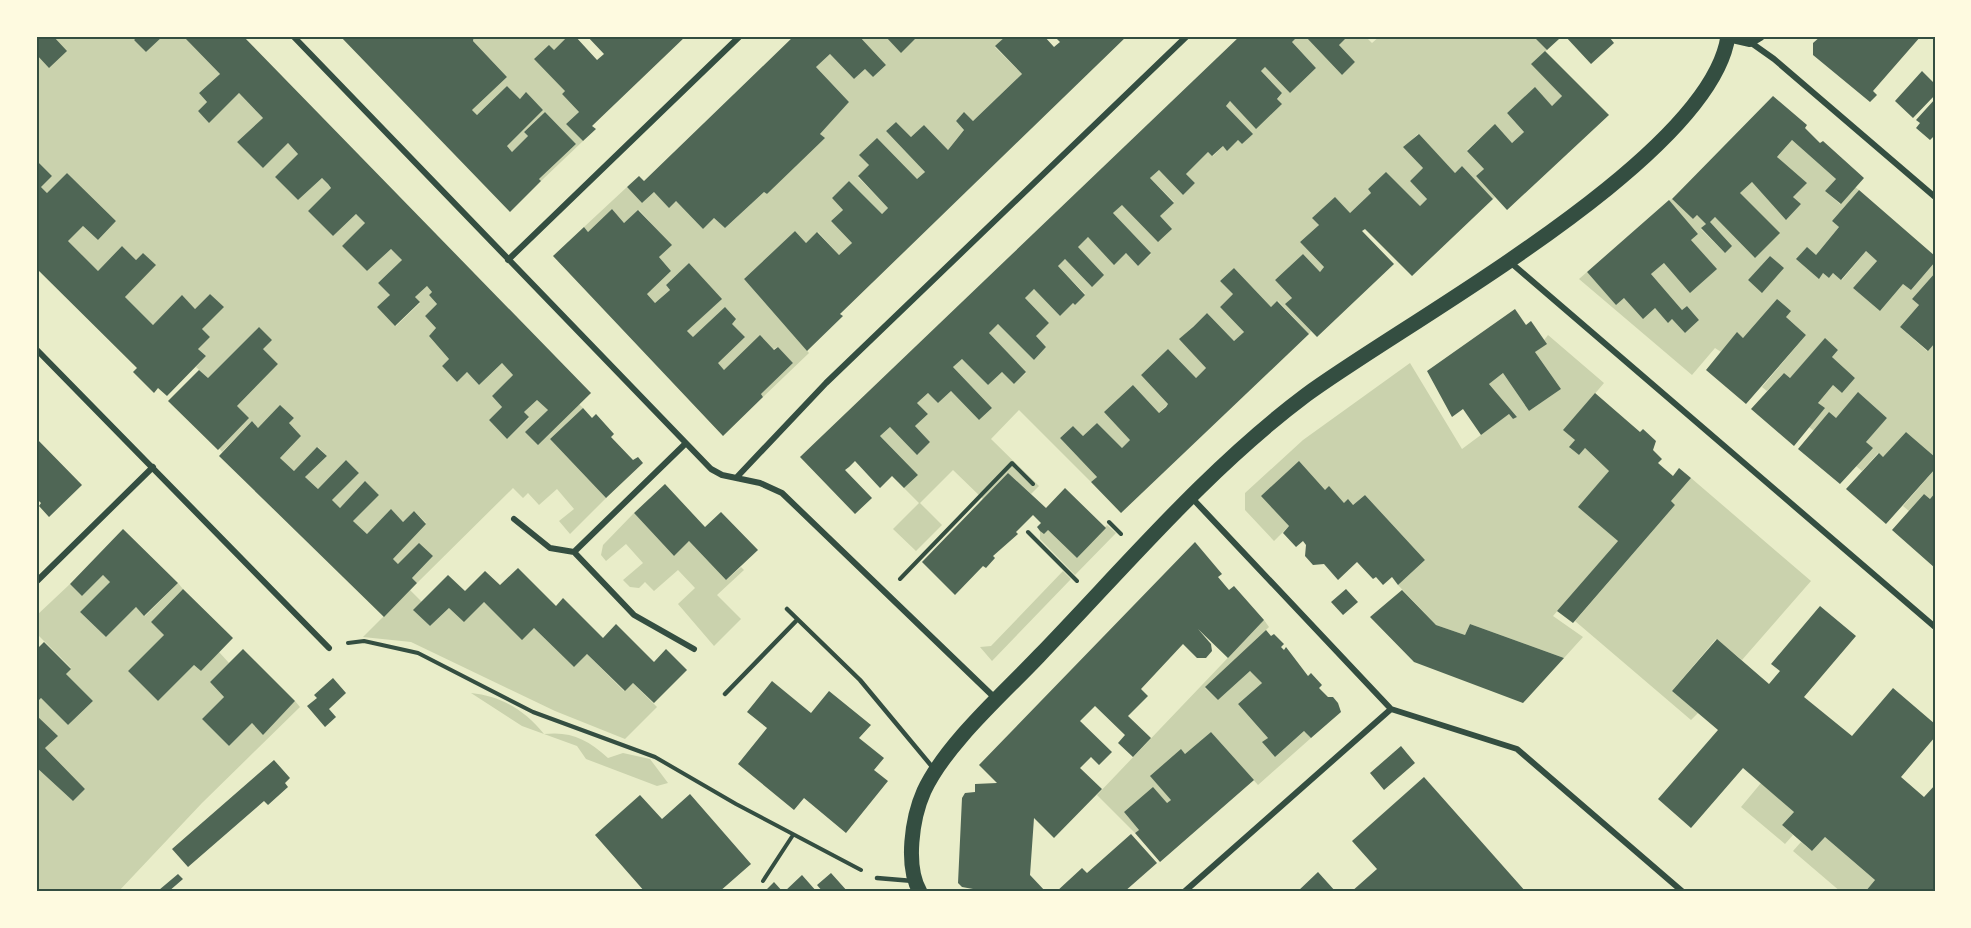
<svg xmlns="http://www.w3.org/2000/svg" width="1971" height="928" font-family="'DM Sans',sans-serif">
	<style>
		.green { fill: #cad2ad; fill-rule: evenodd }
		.building { fill: #4f6655 }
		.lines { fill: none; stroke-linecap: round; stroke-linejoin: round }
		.path { stroke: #344e41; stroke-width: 4 }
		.service { stroke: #344e41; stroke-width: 4.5 }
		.minor { stroke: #344e41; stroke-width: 6 }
		.tertiary { stroke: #344e41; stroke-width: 10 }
		.primary { stroke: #344e41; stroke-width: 15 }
		.neatline { fill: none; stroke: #344e41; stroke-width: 2 }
	</style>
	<rect width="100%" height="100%" fill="#e9edc9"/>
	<path class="green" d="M36,36H138L134,40L146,52L163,36H183L220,74L199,93L207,102L198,111L209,122L239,93L263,118L237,142L263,168L288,143L298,154L275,177L298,200L322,178L331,188L308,211L333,236L356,214L365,223L342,246L367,271L391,249L402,260L378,283L390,295L378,308L396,326L420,303L415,297L427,286L432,292L429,295L437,304L425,316L436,328L429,336L449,359L442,366L457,382L467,372L479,385L502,363L513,375L492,396L502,407L489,420L507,439L529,418L524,412L537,400L548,410L526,432L579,404L583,408L550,439L606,498L570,534L559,521L574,509L557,489L539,505L528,493L523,498L513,488L417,583L412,578L433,556L398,564L393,559L426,523L414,511L403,522L391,510L367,534L353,521L379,495L365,482L340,508L332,500L359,473L346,460L318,489L305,477L327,456L318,447L294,471L280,458L301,436L289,423L294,418L281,406L258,428L252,421L222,452L219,448L237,406L278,364L263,349L259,327L208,378L196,367L206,356L198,349L210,337L202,329L223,307L210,294L195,309L182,296L153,325L125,297L155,265L143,253L136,260L122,246L98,271L68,241L83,226L98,240L116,221L67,173L47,193L41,187L52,176L36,160Z
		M474,36H568L554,50L565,91L562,94L579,112L566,124L583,141L541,181L539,179L576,144L545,112L524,132L528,136L512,152L507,146L543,110L526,93L520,99L507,86L477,115L472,110L507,77L473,41Z
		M859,36H885L901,52L918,36H1006L995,47L1022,74L973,121L964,113L956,121L964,130L948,150L924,125L911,137L896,122L886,131L925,172L917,179L860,156L869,165L858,177L888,208L882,214L849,181L832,198L843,210L831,221L852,243L839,255L818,232L806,243L795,231L744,279L809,353L763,397L761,394L793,363L778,347L724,370L687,331L721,299L689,263L666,285L670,290L655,303L647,294L671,271L659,257L671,245L639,210L624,223L612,209L588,232L584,227L627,187L642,203L654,192L676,201L703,229L714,218L725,228L764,192L767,194L824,138L820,134L849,102L816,67L830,54L854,79L865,69L873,77L886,65Z
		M1298,36H1305L1342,75L1355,62L1339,45L1348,36H1365L1372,43L1380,36H1533L1547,50L1532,64L1562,96L1552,106L1535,88L1507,113L1524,132L1512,143L1495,125L1467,150L1484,169L1476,176L1495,197L1493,199L1462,166L1455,173L1418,134L1404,147L1423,168L1410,181L1427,199L1420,206L1386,173L1368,189L1371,193L1350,213L1313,219L1319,225L1300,242L1324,267L1320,272L1303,254L1275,280L1292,298L1286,304L1311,331L1309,334L1278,301L1271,307L1234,268L1220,281L1233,294L1220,307L1244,332L1234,341L1207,313L1180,339L1206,368L1196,378L1168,349L1141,375L1168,404L1159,413L1133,385L1130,440L1122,448L1097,423L1083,436L1073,426L1060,438L1097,477L1091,482L1019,410L991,439L1039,486L1031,494L1008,473L983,499L953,470L920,503L942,525L916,551L893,529L919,503L904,488L918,475L880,436L890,427L918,454L930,442L915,426L928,414L917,403L928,393L938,403L951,391L979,420L992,408L953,367L962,359L988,385L1002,372L1014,384L1026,373L989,333L998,324L1034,360L1046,347L1036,336L1049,323L1025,298L1034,289L1060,316L1073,303L1075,305L1085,294L1058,266L1065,259L1091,286L1078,247L1088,237L1114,264L1126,253L1138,266L1151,254L1113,213L1122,205L1160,216L1174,202L1150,178L1159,170L1183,195L1195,183L1186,174L1208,152L1213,156L1223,146L1227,150L1238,140L1242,144L1252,134L1226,106L1230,101L1256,128L1282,93L1261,71L1265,67L1290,93L1316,68L1292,42Z
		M1792,140L1836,179L1825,191L1840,204L1855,187L1859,190L1832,221L1839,227L1816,255L1797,259L1818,278L1823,273L1829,278L1833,273L1842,280L1866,251L1877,261L1853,288L1880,311L1903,284L1911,290L1935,262V273L1912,299L1919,305L1900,327L1927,351L1935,343V457L1906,432L1883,457L1878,453L1862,471L1856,466L1872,448L1866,442L1887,418L1859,393L1836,418L1814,431L1809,427L1824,409L1818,403L1833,385L1842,393L1855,378L1832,357L1838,350L1825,339L1790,378L1784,373L1767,391L1762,387L1806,335L1786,317L1777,299L1743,338L1737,333L1721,352L1715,348L1692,375L1579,279L1587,272L1616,304L1624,298L1655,308L1668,322L1672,319L1685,333L1699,320L1687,306L1682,310L1651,274L1664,263L1716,269L1691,240L1698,234L1669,201L1672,199L1693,219L1697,215L1706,224L1701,229L1725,253L1710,222L1715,217L1755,258L1740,193L1752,182L1787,219L1801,204L1793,197L1806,184L1777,157ZM1770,256L1783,268L1762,292L1748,280Z
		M1548,335L1604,383L1564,430L1575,440L1570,448L1579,455L1585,448L1609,471L1579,507L1618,541L1553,616L1583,637L1564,658L1470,624L1465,635L1436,625L1398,585L1425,560L1365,495L1353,505L1344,503L1329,487L1325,490L1262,496L1289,526L1274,541L1245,510V493L1303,440L1410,363L1462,449L1509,414L1513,419L1517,417L1489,384L1503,373L1529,411L1561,389L1535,352Z
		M1935,469V493L1930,499L1924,494L1909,511L1903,506Z
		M1691,478L1811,581L1742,660L1716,639L1672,691L1698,713L1691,720L1575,621L1675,505L1671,501Z
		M634,513L674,556L689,541L726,580L741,567L744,570L717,595L741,619L714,646L678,604L695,588L678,570L654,591L645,582L639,588L630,587L623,580L643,563L626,544L606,561L601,555L603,545Z
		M1107,525L1116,533L1075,575L1040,539V531L1048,530L1077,558Z
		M1063,571L1071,579L992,661L980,647L991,646Z
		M103,575L110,582L80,612L106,637L136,607L145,616L178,583L183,589L151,622L164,635L128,671L158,701L194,665L201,671L219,652L229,663L210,682L224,697L202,719L229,746L252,723L263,734L295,701L300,707L202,803L118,892H36V767L73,801L85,789L45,748L57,736L36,715V703L41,698L68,725L93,701L66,674L71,668L36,633V616L70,584L82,596Z
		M410,590L422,602L414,611L430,626L449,608L484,602L522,639L534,628L574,667L587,654L624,691L633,683L657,707L625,739L555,711L411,642L363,637Z
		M1264,620L1269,627L1205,688L1218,700L1250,671L1262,683L1238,704L1268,738L1263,743L1275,757L1304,731L1311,738L1258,785L1211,732L1185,754L1181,750L1171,800L1167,803L1124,812L1139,830L1135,833L1097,795Z
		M471,693C501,696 525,710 544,734C571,731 587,739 608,758L623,753L650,759L668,783L657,786L586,759L577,746L522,726Z
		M1761,783L1794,812L1782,825L1793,835L1785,844L1741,807Z
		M1825,837L1875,880L1865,892H1841L1793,851L1801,842L1812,851Z"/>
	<path class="building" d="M36,36H53L67,51L49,68L36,54Z
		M138,36H163L146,52L134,40Z
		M183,36H243L591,393L538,445L525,432L548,410L537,400L524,412L529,417L507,439L489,420L502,407L492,396L513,375L502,363L479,385L467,372L457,382L442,366L449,359L429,336L436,328L425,316L437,304L429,295L432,292L427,286L415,297L420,302L395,326L377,307L390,295L378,283L402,260L391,249L367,271L342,246L365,223L356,214L333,236L308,211L331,188L328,184L322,178L298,200L275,177L298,154L288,143L263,168L237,142L263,118L239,93L209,123L198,111L207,102L199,93L220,74Z
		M340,36H474L473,41L507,77L472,110L477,115L507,86L520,99L526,92L543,110L507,146L512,152L528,136L524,132L545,112L576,144L539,179L541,181L510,212Z
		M568,36H575L597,60L604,54L587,36H686L592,126L596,129L583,141L566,124L579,112L562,94L565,91L534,59L549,45L554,50Z
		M794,36H859L886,65L873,77L865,69L854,79L830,54L816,67L849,102L820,134L825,138L767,194L764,192L725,228L714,218L703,229L676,201L669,208L654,192L642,203L627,187L639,176L644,181Z
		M885,36H918L901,53Z
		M1006,36H1044L1054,47L1060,42L1054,36H1127L840,314L843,316L807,351L744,279L795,231L806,243L817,232L839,255L852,243L831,221L843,210L832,198L849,181L882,214L888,208L858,176L869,165L859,155L877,138L917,179L925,172L886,131L896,122L911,137L924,125L948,150L964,130L956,121L964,112L973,121L1022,74L995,46Z
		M1240,36H1298L1292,42L1316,68L1290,93L1265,67L1261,71L1282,93L1277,99L1282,104L1256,129L1230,101L1226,106L1253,134L1242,144L1238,140L1227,151L1223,146L1212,156L1208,152L1186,174L1195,183L1183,195L1159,170L1150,178L1174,203L1160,216L1172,229L1158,242L1122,205L1113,213L1151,253L1138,266L1126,253L1114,265L1088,237L1078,247L1104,275L1092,287L1065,259L1058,266L1085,295L1075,305L1073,303L1060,316L1034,289L1025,298L1049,323L1036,336L1046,347L1034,360L998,324L989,333L1026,372L1014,384L1002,372L988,385L962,359L953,367L992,408L979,420L951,391L938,403L928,393L917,403L928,414L915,426L930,442L917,455L890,427L880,436L918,475L904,488L892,476L880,488L855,461L849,467L845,470L872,498L855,514L800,457Z
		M1305,36H1348L1339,45L1355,62L1342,75Z
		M1533,36H1556L1559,39L1547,50Z
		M1565,36H1613L1610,38L1614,43L1591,64Z
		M1821,36H1921L1873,91L1877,95L1870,102L1813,55V43Z
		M1545,51L1609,115L1507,210L1476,176L1484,169L1467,151L1495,124L1512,143L1524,132L1507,113L1535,87L1552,106L1562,96L1531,64Z
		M1922,71L1935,84V95L1913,118L1895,101Z
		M1773,96L1807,125L1805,128L1820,143L1823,141L1864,178L1841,204L1825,191L1836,179L1792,140L1777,157L1807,183L1793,197L1801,204L1786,220L1752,182L1740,193L1780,233L1755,258L1715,217L1710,222L1732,246L1725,253L1701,228L1706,224L1697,215L1693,219L1672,199Z
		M1935,99V135L1930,140L1916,128L1920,123L1916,120Z
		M1419,134L1455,173L1462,166L1493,199L1412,276L1365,229L1362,231L1394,264L1317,337L1285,304L1292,298L1275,280L1303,254L1320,272L1324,267L1300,242L1319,225L1312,218L1335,197L1350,213L1371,193L1368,189L1386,172L1420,206L1427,199L1410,181L1423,168L1403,147Z
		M36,160L52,176L41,187L47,193L67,173L116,221L98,240L83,226L68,241L98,271L122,246L136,260L143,253L156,265L125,297L153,325L182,295L195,309L210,294L224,307L202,329L210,337L198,349L206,356L167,396L158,388L154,393L133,372L137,368L36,268Z
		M1859,190L1935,256V262L1911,290L1903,284L1880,311L1853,288L1877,261L1866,251L1841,280L1833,273L1829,278L1823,273L1819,279L1796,259L1807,247L1816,255L1839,227L1832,221Z
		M1669,200L1698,234L1691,240L1717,269L1690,293L1664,263L1651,274L1682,310L1687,306L1699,320L1685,333L1672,319L1668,323L1655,308L1643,319L1624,298L1616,305L1587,272Z
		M612,209L624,223L638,210L672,245L659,257L671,271L647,294L655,303L670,290L666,285L689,263L722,299L687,331L693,337L725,307L736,319L732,324L745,337L718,363L724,370L760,335L774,350L778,347L793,363L761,394L763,397L723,436L553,256L584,227L588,232Z
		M1770,256L1784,268L1762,293L1748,280Z
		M1234,268L1271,307L1277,301L1309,334L1121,513L1091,482L1097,477L1060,438L1073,426L1083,436L1097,423L1122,448L1130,440L1104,412L1133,385L1159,413L1166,407L1168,404L1141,375L1168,349L1196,378L1206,368L1179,339L1193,327L1207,313L1234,341L1244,332L1220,307L1233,294L1220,281Z
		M1935,273V343L1928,351L1900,327L1919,305L1912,299Z
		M1777,299L1791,311L1786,317L1806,335L1746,404L1706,370L1737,332L1743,338Z
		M1515,309L1526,325L1531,321L1547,344L1535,352L1561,389L1529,411L1503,373L1489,384L1517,417L1513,419L1509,414L1481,435L1463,409L1452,417L1427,371Z
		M259,327L272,340L263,349L278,364L237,406L249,418L218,450L168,401L199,370L208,378Z
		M1825,338L1838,350L1832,357L1855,378L1842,393L1833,385L1818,403L1825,408L1794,446L1751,409L1784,373L1790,378Z
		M1858,392L1887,418L1866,442L1873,448L1840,484L1798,449L1829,412L1836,418Z
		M1595,393L1640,432L1643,429L1656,441L1653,450L1662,459L1658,463L1673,476L1679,468L1691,478L1671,501L1675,505L1573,623L1557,611L1618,541L1578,507L1609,471L1585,448L1579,455L1569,447L1575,440L1563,430Z
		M280,405L294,418L289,423L301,436L280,458L294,471L317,447L327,456L305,477L318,489L346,460L359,473L332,500L340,508L365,481L379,495L353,521L367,534L391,509L403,522L414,511L426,524L393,559L398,564L419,543L433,556L412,578L417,583L384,617L219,456L252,421L258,428Z
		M583,408L592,418L596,414L614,434L611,437L633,460L638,457L643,463L606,498L550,439Z
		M1906,432L1935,457V469L1886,524L1846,489L1879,453L1883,457Z
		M36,438L82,485L49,517L39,506L41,503L36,498Z
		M1299,461L1325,490L1329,486L1344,503L1348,499L1353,505L1365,495L1425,560L1398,585L1392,577L1383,585L1376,577L1373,579L1357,562L1338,580L1324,564L1313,565L1305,556L1306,545L1303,541L1296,547L1283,533L1289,526L1261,496Z
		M1008,473L1046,508L1065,488L1106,528L1077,558L1048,530L1044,534L1040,531L1037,527L1041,523L1033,515L1016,532L1018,534L993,556L995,558L986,568L983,566L955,595L922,562Z
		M665,484L705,527L721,512L758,550L726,580L689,541L674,556L634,513Z
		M1935,493V568L1892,530L1924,494L1930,499Z
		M123,529L178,583L144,616L136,607L106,637L80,612L110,582L103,575L82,596L70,584Z
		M1195,542L1222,574L1218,577L1229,590L1234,586L1264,620L1228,658L1198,629L1211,644L1212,651L1206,658H1197L1183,644L1141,689L1148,696L1128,716L1151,738L1133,757L1118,743L1125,735L1095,706L1080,721L1112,752L1099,765L1091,757L1080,768L1102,789L1054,838L1034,818L1030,875L1046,892H973V889L962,887L958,883L962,798L965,793L975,792V784L997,783L979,765Z
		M518,568L556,606L563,598L603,638L616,624L654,662L666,649L687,670L654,703L633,683L625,691L587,654L574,667L534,628L522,640L484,602L464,622L449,608L430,626L413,610L448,575L465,591L485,571L500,585Z
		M183,589L233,638L201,671L194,665L158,701L128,671L164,635L151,622Z
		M1346,589L1358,602L1343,615L1331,602Z
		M1402,590L1436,625L1465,635L1470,624L1564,658L1523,703L1414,662L1370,617Z
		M1820,606L1856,636L1804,697L1852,736L1893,688L1935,724V737L1901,777L1924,797L1935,785V892H1865L1875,880L1825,837L1812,851L1782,825L1794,812L1743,768L1691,828L1658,799L1718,730L1672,691L1717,639L1769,684L1780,671L1771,664Z
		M1266,630L1271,636L1274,634L1284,644L1281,647L1284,650L1286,647L1308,676L1311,673L1322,685L1319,688L1328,697H1333L1338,703L1341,712L1311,738L1304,731L1275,757L1262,742L1268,738L1238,704L1262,683L1250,671L1218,700L1205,687Z
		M44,642L71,669L66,674L93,701L68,725L41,698L36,703V650Z
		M243,649L295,701L263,735L252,723L229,746L202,719L224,697L210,682Z
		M333,678L346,693L329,709L336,717L325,727L307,706L317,698L314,695Z
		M772,681L811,713L829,691L871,725L859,738L884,758L874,770L888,781L846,833L804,798L794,810L738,764L767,728L747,712Z
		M36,715L58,736L45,748L85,789L73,801L36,767Z
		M1211,732L1254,780L1160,862L1135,833L1139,830L1124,812L1153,787L1167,803L1171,800L1150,776L1181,749L1185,754Z
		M1401,746L1415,763L1384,790L1370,773Z
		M274,760L290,778L285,783L288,787L268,805L264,801L188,867L172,849Z
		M1424,777L1526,892H1351L1377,869L1352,841Z
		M690,794L751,864L719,892H645L595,835L640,795L662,819Z
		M1131,834L1157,863L1124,892H1056L1082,868L1087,873Z
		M1318,872L1336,892H1297Z
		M831,873L848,892H823L817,885Z
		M178,874L183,879L168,892H160L159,890Z
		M802,875L817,892H784Z
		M774,882L783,892H764Z"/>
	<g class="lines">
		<path class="path" d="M1109,522L1121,534
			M1028,532L1077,581
			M900,579L1012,463L1033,484
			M348,643L364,641L418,653L533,712L655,757L736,804L861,870
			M763,881L793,835"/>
		<path class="service" d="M787,609L860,680L934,769
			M725,694L797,620
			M877,878L913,881"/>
		<path class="minor" d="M293,36L711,469L722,475L760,483L782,493L996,699
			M1750,42L1774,59L1935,197
			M508,260L740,36
			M1510,262L1935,627
			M36,349L329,648
			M737,477L826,383L1187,36
			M1192,498L1391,709L1517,749L1683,892
			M514,519L550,548L574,552L634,615L694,649
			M574,552L685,444
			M36,582L153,467
			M1184,892L1391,709"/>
		<path class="tertiary" d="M1728,37L1750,42L1760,36"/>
		<path class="primary" d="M920,892C905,866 912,818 924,791C946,744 1003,694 1039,656C1125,567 1207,469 1306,395C1405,322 1711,158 1728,36"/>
	</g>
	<rect width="1971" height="928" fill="none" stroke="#fefae0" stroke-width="75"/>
	<rect x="38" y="38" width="1896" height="852" class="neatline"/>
</svg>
